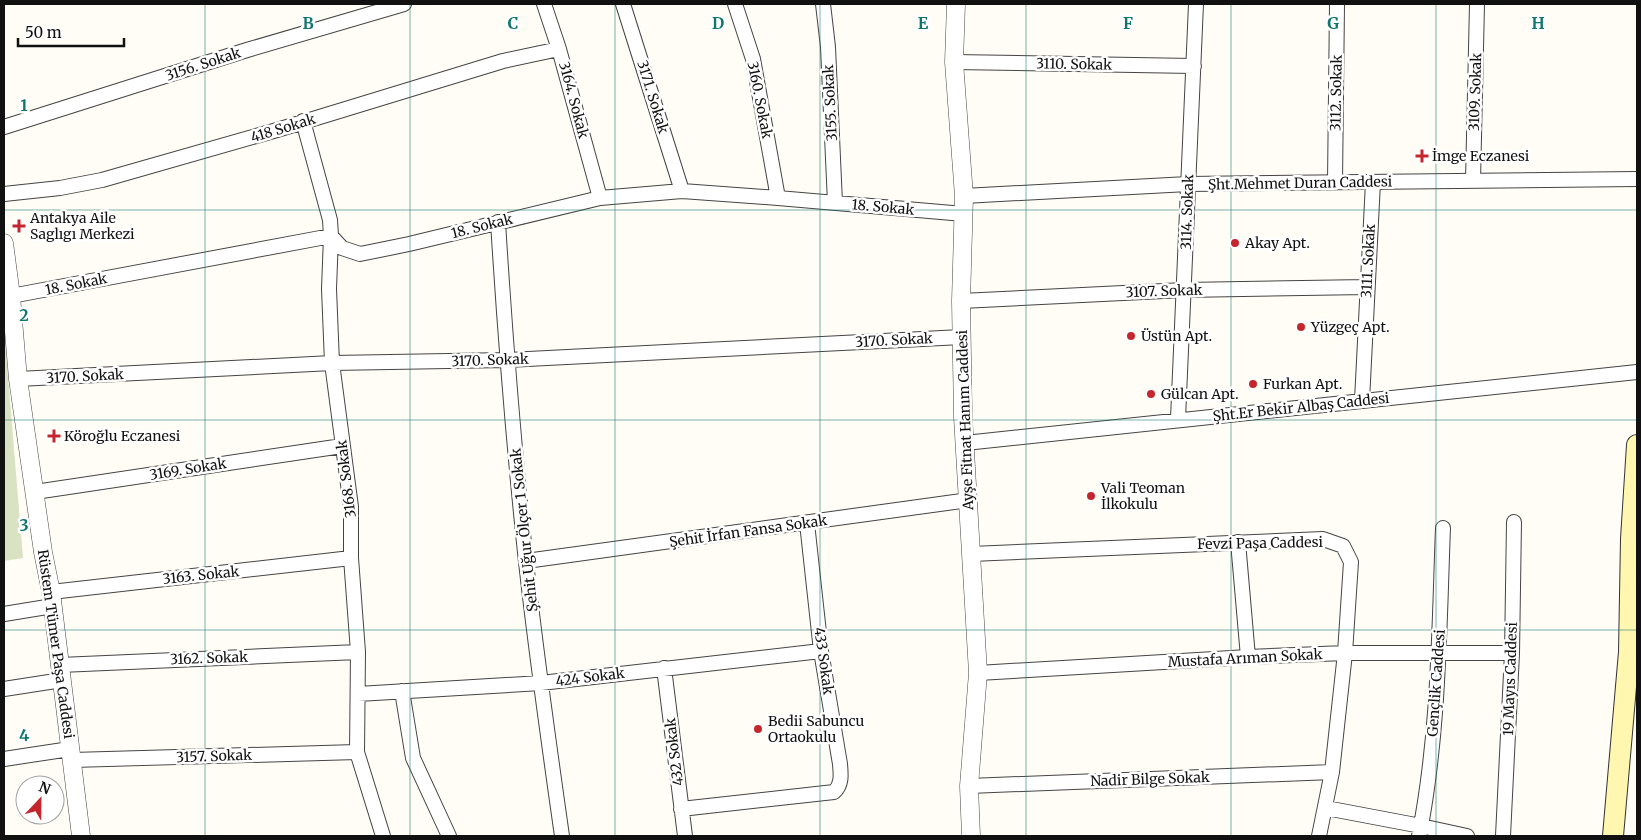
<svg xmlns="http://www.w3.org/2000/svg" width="1641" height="840" font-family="Merriweather,serif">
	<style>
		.cemetery { fill: #d9e3c4 }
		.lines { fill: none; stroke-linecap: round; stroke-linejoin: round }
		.minor-casing { stroke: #444; stroke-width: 16 }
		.tertiary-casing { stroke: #444; stroke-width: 19 }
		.secondary-casing { stroke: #333; stroke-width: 22 }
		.minor { stroke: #fff; stroke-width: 14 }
		.tertiary { stroke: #fff; stroke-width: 18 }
		.secondary { stroke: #fff6b0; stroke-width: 20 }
		.grid { fill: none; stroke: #0f766e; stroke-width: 1; stroke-opacity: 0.55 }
		.poi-dot { fill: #c4262e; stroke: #fff; stroke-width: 2 }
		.labels { text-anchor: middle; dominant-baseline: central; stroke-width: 5; stroke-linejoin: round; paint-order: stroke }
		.street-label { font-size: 14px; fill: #111; stroke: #fff }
		.poi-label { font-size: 14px; fill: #111; stroke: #fff; text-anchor: start }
		.grid-label { font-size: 16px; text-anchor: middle; font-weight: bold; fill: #0f766e; stroke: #fff; stroke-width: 5; stroke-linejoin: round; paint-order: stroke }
	</style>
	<rect width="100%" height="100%" fill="#fffdf5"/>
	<path class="cemetery" d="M4,327L23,558L4,561Z"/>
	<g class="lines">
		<defs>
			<path id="minor" d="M544,4L559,49L600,198
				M623,4L682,191
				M735,4L753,59L778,198
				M823,4L828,47L835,203
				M954,62L1194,66
				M303,121L330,220L331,236L329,289L332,363L351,507V558L358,652L357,752L383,836
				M4,127L247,50L404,4
				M1473,181L1477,4
				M1335,182L1337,4
				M4,194L60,188L102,180L277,130L503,61L559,49
				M964,196L1188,184L1637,179
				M498,222C505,335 514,449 526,562C536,653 549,745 562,836
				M11,296L331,236L342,248L360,254L409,244L600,198L682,191L778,198L964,214
				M961,301L1184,290L1367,287
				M18,379L332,363L507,360L962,337
				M1362,401L1373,182
				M1178,419L1196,4
				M965,443L1637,372
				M35,492L342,446
				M1238,542L1248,657
				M971,554L1323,539L1343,546L1351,562L1345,653L1332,772L1319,836
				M526,561L969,500
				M51,592L351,558
				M4,614L53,606
				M60,665L358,652
				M664,668L685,836
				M978,673L1248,657L1345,653H1512
				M4,689L62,680
				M402,691L413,758L449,836
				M358,694L541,683L821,651
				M4,759L70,749
				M72,760L357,752
				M969,786L1332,772
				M1326,808L1421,826L1467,836
				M681,809L834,792C842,785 841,775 840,764L821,651L807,523
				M1419,836C1439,735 1439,631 1443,528
				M1503,836L1512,653L1514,522"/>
			<path id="tertiary" d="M956,4L954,62L964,196L961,301L963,417L978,673L969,786L971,836
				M4,243L11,296L18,379L43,552L51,592L81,836"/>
			<path id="secondary" d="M1613,836L1629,652L1631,539L1637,445"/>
		</defs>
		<use href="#minor" class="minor-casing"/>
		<use href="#tertiary" class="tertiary-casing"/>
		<use href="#secondary" class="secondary-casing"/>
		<use href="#minor" class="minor"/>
		<use href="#tertiary" class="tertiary"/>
		<use href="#secondary" class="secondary"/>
	</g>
	<path class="grid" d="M205,4V836M410,4V836M615,4V836M820,4V836M1026,4V836M1231,4V836M1436,4V836M4,210H1637M4,420H1637M4,630H1637"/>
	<g class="poi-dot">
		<path d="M1419.5 148.5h5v5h5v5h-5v5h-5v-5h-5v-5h5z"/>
		<path d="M16.5 218.5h5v5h5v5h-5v5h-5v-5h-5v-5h5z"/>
		<circle cx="1235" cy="243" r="5"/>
		<circle cx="1301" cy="327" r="5"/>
		<circle cx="1131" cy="336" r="5"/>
		<circle cx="1253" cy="384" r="5"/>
		<circle cx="1151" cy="394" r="5"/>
		<path d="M51.5 428.5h5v5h5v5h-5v5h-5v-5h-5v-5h5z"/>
		<circle cx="1091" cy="496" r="5"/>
		<circle cx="758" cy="729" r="5"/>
	</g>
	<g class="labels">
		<g class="street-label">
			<text transform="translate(203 64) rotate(-18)">3156. Sokak</text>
			<text transform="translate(1074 64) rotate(1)">3110. Sokak</text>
			<text transform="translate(1475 92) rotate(-88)">3109. Sokak</text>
			<text transform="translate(1336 93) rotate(-89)">3112. Sokak</text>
			<text transform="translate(653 97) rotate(73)">3171. Sokak</text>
			<text transform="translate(574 100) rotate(75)">3164. Sokak</text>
			<text transform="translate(760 100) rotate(79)">3160. Sokak</text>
			<text transform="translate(830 103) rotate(-93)">3155. Sokak</text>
			<text transform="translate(283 128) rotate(-17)">418 Sokak</text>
			<text transform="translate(1300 183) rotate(-1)">Şht.Mehmet Duran Caddesi</text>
			<text transform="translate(883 207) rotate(5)">18. Sokak</text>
			<text transform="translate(1187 212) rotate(-88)">3114. Sokak</text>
			<text transform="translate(482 226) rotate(-14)">18. Sokak</text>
			<text transform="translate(1368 261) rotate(-87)">3111. Sokak</text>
			<text transform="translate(76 284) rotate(-11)">18. Sokak</text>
			<text transform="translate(1164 291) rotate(-2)">3107. Sokak</text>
			<text transform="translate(894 340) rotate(-3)">3170. Sokak</text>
			<text transform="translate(490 360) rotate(-2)">3170. Sokak</text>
			<text transform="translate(85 376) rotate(-3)">3170. Sokak</text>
			<text transform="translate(1301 407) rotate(-6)">Şht.Er Bekir Albaş Caddesi</text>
			<text transform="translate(965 420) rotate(-92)">Ayşe Fitnat Hanım Caddesi</text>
			<text transform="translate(188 469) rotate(-9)">3169. Sokak</text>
			<text transform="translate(346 479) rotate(-97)">3168. Sokak</text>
			<text transform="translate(524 530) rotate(-96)">Şehit Uğur Ölçer 1 Sokak</text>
			<text transform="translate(748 531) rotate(-8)">Şehit İrfan Fansa Sokak</text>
			<text transform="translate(1260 543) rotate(-1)">Fevzi Paşa Caddesi</text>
			<text transform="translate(201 575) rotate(-6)">3163. Sokak</text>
			<text transform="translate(56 644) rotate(82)">Rüstem Tümer Paşa Caddesi</text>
			<text transform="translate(209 658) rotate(-2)">3162. Sokak</text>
			<text transform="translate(1245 658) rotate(-3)">Mustafa Arıman Sokak</text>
			<text transform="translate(824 661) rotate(82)">433 Sokak</text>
			<text transform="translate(590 677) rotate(-7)">424 Sokak</text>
			<text transform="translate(1510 679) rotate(-88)">19 Mayıs Caddesi</text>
			<text transform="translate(1436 683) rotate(-86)">Gençlik Caddesi</text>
			<text transform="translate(674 752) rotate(-97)">432 Sokak</text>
			<text transform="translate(214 756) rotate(-2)">3157. Sokak</text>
			<text transform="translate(1150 779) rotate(-2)">Nadir Bilge Sokak</text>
		</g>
		<g class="poi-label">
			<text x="1432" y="156">İmge Eczanesi</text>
			<text x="30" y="218">Antakya Aile<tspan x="30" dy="16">Saglıgı Merkezi</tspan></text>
			<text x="1245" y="243">Akay Apt.</text>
			<text x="1311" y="327">Yüzgeç Apt.</text>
			<text x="1141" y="336">Üstün Apt.</text>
			<text x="1263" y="384">Furkan Apt.</text>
			<text x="1161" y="394">Gülcan Apt.</text>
			<text x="64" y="436">Köroğlu Eczanesi</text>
			<text x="1101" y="488">Vali Teoman<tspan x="1101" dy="16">İlkokulu</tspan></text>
			<text x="768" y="721">Bedii Sabuncu<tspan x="768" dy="16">Ortaokulu</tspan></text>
		</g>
	</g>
	<g class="grid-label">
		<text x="308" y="29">B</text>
		<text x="513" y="29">C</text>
		<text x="718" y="29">D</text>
		<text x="923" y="29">E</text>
		<text x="1128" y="29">F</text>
		<text x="1333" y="29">G</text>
		<text x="1538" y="29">H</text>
		<text x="24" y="111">1</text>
		<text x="24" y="321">2</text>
		<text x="24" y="531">3</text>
		<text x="24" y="741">4</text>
	</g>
	<rect width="1641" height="840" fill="none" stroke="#111111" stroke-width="10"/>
	<g transform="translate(40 800) rotate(22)"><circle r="24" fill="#ffffff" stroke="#a0a0a0"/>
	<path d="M0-4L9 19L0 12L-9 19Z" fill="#c4262e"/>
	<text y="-8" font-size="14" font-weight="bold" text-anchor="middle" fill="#111111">N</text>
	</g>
	<path d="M18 38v8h106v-8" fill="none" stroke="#111111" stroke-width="2.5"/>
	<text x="25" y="38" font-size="15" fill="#111111" stroke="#ffffff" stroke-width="4" paint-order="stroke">50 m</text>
</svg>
